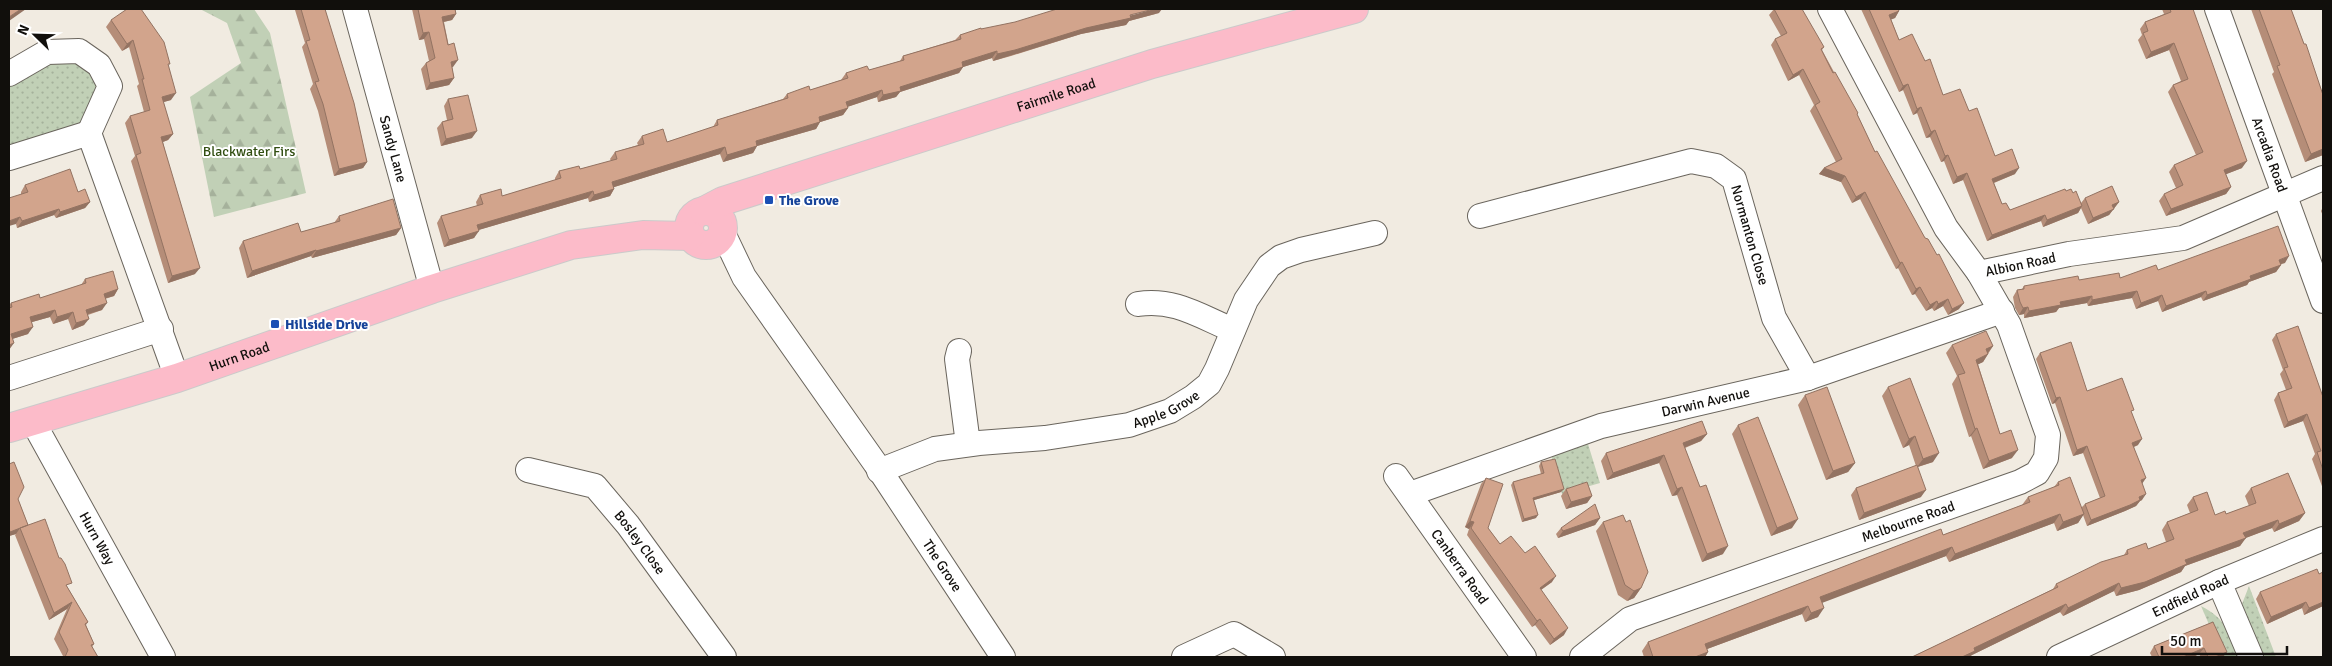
<svg xmlns="http://www.w3.org/2000/svg" width="2332" height="666" font-family="Signika,sans-serif">
	<style>
		.grass { fill: url(#grass-dots) }
		.forest { fill: url(#forest-firs) }
		.lines { fill: none; stroke-linecap: round; stroke-linejoin: round }
		.minor-casing { stroke: #6a655d; stroke-width: 26 }
		.major-casing { stroke: #cbcaca; stroke-width: 30 }
		.minor { stroke: #fff; stroke-width: 24 }
		.major { stroke: #fcbbc9; stroke-width: 28 }
		.wall { fill: #b58d78 }
		.shaded-wall { fill: #937362 }
		.building { fill: #d2a48c; stroke: #937362 }
		.transit-dot { fill: #1a4fb4; stroke: #fff; stroke-width: 2 }
		.labels { text-anchor: middle; dominant-baseline: central; stroke-width: 4; stroke-linejoin: round; paint-order: stroke }
		.street-label { font-size: 14px; fill: #110f0c; stroke: #fff }
		.park-label { font-size: 14px; fill: #314e11; stroke: #fff }
		.transit-label { font-size: 14px; font-weight: bold; fill: #164399; stroke: #fff; text-anchor: start }
	</style>
	<defs>
		<pattern id="grass-dots" width="8" height="8" patternUnits="userSpaceOnUse" patternTransform="scale(1.25)"><rect width="8" height="8" fill="#c1d0b6"/><path d="M2 2h.1M6 6h.1" fill="none" stroke="#a5b19b" stroke-width="1.8" stroke-linecap="round"/></pattern>
		<pattern id="forest-firs" width="22" height="20" patternUnits="userSpaceOnUse" patternTransform="scale(1.25)"><rect width="22" height="20" fill="#c1d0b6"/><path d="M5 1l3.5 6h-7zM16 11l3.5 6h-7z" fill="#a5b19b"/></pattern>
	</defs>
	<rect width="100%" height="100%" fill="#f1ebe1"/>
	<path class="grass" d="M50,57L77,58L104,87L85,128L9,151V81Z
		M1588,444L1600,483L1562,494L1551,455Z
		M2249,586L2276,657H2264L2242,604Z
		M2201,606C2227,619 2227,632 2238,657H2223Z"/>
	<path class="forest" d="M200,9H254L270,33L306,193L214,217L190,97L241,63L227,23Z"/>
	<g class="lines">
		<defs>
			<g id="minor">
				<path id="s1" d="M355,9L432,289"/>
				<path id="s2" d="M1830,9L1946,228L1979,273L2069,254L2183,238L2323,178"/>
				<path id="s3" d="M2217,9L2323,301"/>
				<path d="M9,74L47,52L79,51L99,65L110,86L89,133"/>
				<path d="M9,158L89,133L177,378"/>
				<path id="s4" d="M1480,216L1691,161L1716,166L1734,179L1774,318L1808,378"/>
				<path id="s5" d="M723,233L744,277L875,463L1003,657"/>
				<path d="M1138,304C1174,298 1201,317 1233,330"/>
				<path d="M959,351L957,359L968,444"/>
				<path d="M9,378L161,329"/>
				<path id="s6" d="M32,420L163,657"/>
				<path id="s7" d="M528,470L595,486L628,525L724,657"/>
				<path id="s8" d="M879,471L935,449L979,443L1045,438L1129,425L1170,411L1193,397L1209,384L1217,369L1246,300L1269,266L1281,257L1301,250L1375,233"/>
				<path id="s9" d="M1396,476L1524,657"/>
				<path id="s10" d="M1410,494L1601,426L1808,378L2002,311"/>
				<path d="M2219,582L2251,657"/>
				<path d="M1184,657L1234,634L1273,657"/>
				<path id="s11" d="M1582,657L1630,619L2020,482L2037,473L2046,458L2048,435L2009,325L1979,273"/>
				<path id="s12" d="M2059,657L2219,582L2323,539"/>
			</g>
			<g id="major">
				<circle cx="706" cy="228" r="17"/>
				<path id="s13" d="M704,211L723,201L1152,64L1354,9"/>
				<path id="s14" d="M9,428L177,378L432,289L571,245L643,235L690,236"/>
			</g>
		</defs>
		<use href="#minor" class="minor-casing"/>
		<use href="#major" class="major-casing"/>
		<use href="#minor" class="minor"/>
		<use href="#major" class="major"/>
	</g>
	<path class="wall" d="M296,9H325L367,162L363,168L334,176L318,111L310,89L313,84L302,47L305,43L295,10Z
		M412,9H455L456,14L452,20L444,22L453,67H452L454,78L449,85L426,90L421,69L426,63L429,61L424,39L419,40Z
		M1774,9L1824,47L1822,50L1857,114L1875,152L1959,309L1948,315L1943,306L1934,311L1932,308L1926,311L1915,294L1912,295L1898,268L1896,269L1860,199L1852,203L1841,182L1819,174L1824,168L1836,162L1810,111L1814,105L1799,75L1788,81L1771,45L1775,39L1781,36L1769,15Z
		M1861,9H1898L1899,11L1895,18L1891,19L1899,40L1925,61L1943,95L1969,111L1995,156L2015,174L1994,183L2002,204L2010,210L2066,191L2073,193L2081,203L2085,198L2119,202L2109,215L2088,224L2081,208L2078,213L2043,227L2041,221L1987,241L1963,180L1953,184L1944,161L1941,162L1930,137L1926,138L1917,113L1913,115L1903,90L1899,92Z
		M2162,9H2193L2242,168L2226,174L2231,187L2226,194L2166,216L2159,201L2164,194L2176,188L2169,172L2174,165L2196,155L2168,92L2173,85L2181,81L2169,50L2146,59L2138,40L2142,35L2140,29L2145,22L2164,14Z
		M2251,9H2291L2323,95V155L2305,162L2272,74L2274,72Z
		M1159,13L1129,21L1126,25L1081,34L1011,56L993,61L992,58L963,67L959,73L900,92L896,97L878,102L877,97L847,107L848,108L843,115L820,122L816,129L757,146L753,153L723,162L720,154L614,187V189L610,196L589,202L588,198L478,230L474,238L444,247L437,223L441,216L477,206L476,202L480,195L502,196L555,180V178L559,171L580,169L611,161L610,159L615,152L638,145L637,143L642,136L667,142L713,127L717,120L783,99L787,94L810,90L841,80L846,73L869,70L900,61L903,56L955,40L960,35L981,29Z
		M111,20L168,66L171,100L163,102L173,134L168,140L163,142L195,274L168,283L131,161L135,156L125,123L130,116L144,112L137,86L139,84L129,47L122,51L106,27Z
		M448,99L472,138L441,146L437,128L442,122L447,120L444,106Z
		M25,185L78,192L90,202L85,208L56,218L54,215L17,228L16,224L21,194V192Z
		M2323,207V216L2321,211Z
		M339,216L401,228L396,235L312,258L311,256L247,278L239,248L243,241L301,232L334,223Z
		M2285,263L2280,264L2281,265L2276,272L2249,282L2247,285L2203,301L2201,297L2162,312L2158,301L2136,309L2132,298L2088,306L2087,303L2059,308L2056,312L2024,318V314L2019,315L2015,308L2013,297L2017,290L2022,289L2024,286L2079,280L2120,278L2158,270Z
		M85,279L118,289L114,296L105,299L102,310L88,315L84,325L72,330L68,319L53,324L50,317L32,322L28,334L12,339L9,350V306L11,303L40,298L81,285Z
		M2276,334L2323,397V489L2312,459L2315,454L2303,421L2284,428L2274,400L2278,393L2286,390L2280,374L2283,370L2272,340Z
		M1952,345L1993,346L1983,362L1978,364L2000,434L2012,458L1983,469L1971,436L1969,437L1952,384L1957,376L1946,353Z
		M2040,353L2087,391L2132,413L2138,445L2134,447L2142,484V500L2140,501L2136,506L2125,511L2087,526L2083,515L2078,523L2057,531L2054,523L1949,562L1946,556L1822,602L1818,617L1805,622L1802,614L1707,649L1708,652L1705,657H1644L1642,651L1648,642L1943,535L2022,505L2028,497L2054,487L2058,482L2081,508L2085,504L2100,498L2083,453L2073,456L2055,403L2052,404L2036,359Z
		M1888,387L1933,462L1918,467L1921,497L1859,520L1851,495L1856,488L1916,466L1909,445L1903,448L1882,396Z
		M1805,395L1855,463L1848,472L1826,480L1798,405Z
		M1738,425L1792,528L1771,536L1732,434Z
		M1707,434L1701,441L1685,448L1723,554L1702,562L1677,495L1672,496L1659,463L1607,480L1601,461L1606,453Z
		M1541,462L1561,492L1534,500L1536,518L1522,522L1511,485L1513,482L1541,474L1539,466Z
		M9,464L18,499L28,525L68,588L88,622L86,625L94,644L92,647L98,657H63V656L54,639L67,609L49,620L15,535L16,534L9,536Z
		M1486,478L1488,528L1500,544L1525,553L1552,582L1541,590L1564,635L1550,645L1535,625L1532,627L1467,535L1469,529L1465,527L1481,484Z
		M2251,488L2305,513L2299,521L2274,532L2272,528L2245,538L2240,546L2185,566L2181,572L2139,590L2116,596L2114,591L2063,616L2060,612L1972,655L1912,657L2053,589L2056,584L2124,555L2127,550L2148,549L2166,542L2162,530L2167,522L2190,513L2187,505L2193,497L2215,515L2226,514L2249,506L2245,496Z
		M1566,489L1592,496L1587,503L1566,509L1561,496Z
		M1600,518L1595,525L1558,538L1556,534L1561,528Z
		M1603,522L1641,588L1634,598L1627,601L1618,595L1596,531Z
		M2260,592L2323,606L2304,615L2302,608L2267,624L2256,599Z
		M2213,622L2223,657H2201L2199,654L2193,657H2152L2150,653L2154,646Z"/>
	<path class="shaded-wall" d="M21,9H26L9,21V17Z
		M1154,9H1162L1159,13L1129,21L1126,25L1081,34L993,61L997,54L1086,28Z
		M1899,11L1895,18L1885,22L1889,15Z
		M456,14L452,20L438,23L442,17Z
		M429,32L424,39L419,40L423,33Z
		M133,40L129,47L122,51L127,44Z
		M2174,43L2169,50L2146,59L2151,52Z
		M997,51L992,58L963,67L959,73L900,92L896,97L878,102L883,95L900,87L962,62Z
		M458,60L453,67L446,69L451,62Z
		M1803,69L1799,75L1788,81L1793,75Z
		M454,78L449,85L426,90L430,83Z
		M1908,84L1903,90L1899,92L1903,86Z
		M882,90L877,97L841,109L846,102Z
		M176,93L171,100L157,104L162,97Z
		M1921,107L1917,113L1913,115L1917,109Z
		M848,108L843,115L814,124L819,117Z
		M820,122L816,129L757,146L753,153L723,162L727,155L756,141Z
		M1935,130L1930,137L1926,138L1931,132Z
		M477,131L472,138L441,146L446,139Z
		M173,134L168,140L157,144L161,137Z
		M725,147L720,154L608,189L612,182Z
		M2323,149V155L2305,162L2311,154Z
		M1948,155L1944,161L1941,162L1945,156Z
		M2247,161L2242,168L2219,177L2224,170Z
		M367,162L363,168L334,176L339,169Z
		M1824,168L1845,176L1841,182L1819,174Z
		M2019,168L2015,174L1988,185L1992,179Z
		M1967,173L1963,180L1953,184L1957,177Z
		M2231,187L2226,194L2166,216L2171,209Z
		M614,189L610,196L589,202L594,195Z
		M593,191L588,198L472,232L477,225Z
		M1865,192L1860,199L1852,203L1856,197Z
		M90,202L85,208L56,218L60,212Z
		M2119,202L2109,215L2088,224L2093,218L2112,205Z
		M2082,206L2078,213L2043,227L2047,220Z
		M59,209L54,215L17,228L22,221Z
		M2045,215L2041,221L1987,241L1992,235Z
		M20,217L16,224L9,226V221Z
		M401,228L396,235L312,258L316,251Z
		M479,231L474,238L444,247L449,240Z
		M316,250L311,256L247,278L252,271Z
		M2289,256L2285,263L2274,266L2279,260Z
		M1902,262L1898,268L1896,269L1900,263Z
		M2281,265L2276,272L2249,282L2247,285L2203,301L2207,295L2250,276Z
		M200,268L195,274L168,283L172,276Z
		M1920,287L1915,294L1912,295L1916,289Z
		M118,289L114,296L99,300L104,294Z
		M2137,291L2132,298L2088,306L2092,300Z
		M2206,291L2201,297L2162,312L2166,306Z
		M2162,295L2158,301L2136,309L2141,303Z
		M2092,296L2087,303L2059,308L2056,312L2024,318L2029,311L2060,302Z
		M1948,299L1943,306L1934,311L1938,304Z
		M1937,301L1932,308L1926,311L1930,305Z
		M107,303L102,310L81,316L86,310Z
		M1964,303L1959,309L1948,315L1952,309Z
		M2028,307L2024,314L2019,315L2023,308Z
		M55,310L50,317L25,324L30,317Z
		M73,312L68,319L53,324L57,317Z
		M89,319L84,325L72,330L76,323Z
		M33,327L28,334L9,340L11,334Z
		M14,343L9,350V345Z
		M1993,346L1987,354L1986,349Z
		M1988,354L1983,362L1971,368L1976,360Z
		M2060,397L2055,403L2052,404L2056,398Z
		M2307,414L2303,421L2284,428L2288,422Z
		M1977,428L1971,436L1969,437L1975,429Z
		M1707,434L1701,441L1678,450L1683,443Z
		M1915,436L1909,445L1903,448L1909,439Z
		M2142,439L2138,445L2128,449L2132,443Z
		M2087,446L2083,453L2073,456L2077,450Z
		M2018,450L2012,458L1983,469L1989,461Z
		M1939,453L1933,462L1917,467L1923,459Z
		M1664,455L1659,463L1607,480L1613,473Z
		M1855,463L1848,472L1826,480L1833,471Z
		M2146,478L2142,484L2141,480Z
		M1682,487L1677,495L1672,496L1677,489Z
		M1564,489L1561,492L1531,501L1533,498Z
		M1926,490L1921,497L1859,520L1864,513Z
		M2146,494L2142,500L2140,501L2136,506L2125,511L2087,526L2091,520Z
		M1592,496L1587,503L1566,509L1571,502Z
		M2305,513L2299,521L2274,532L2279,524Z
		M2060,514L2054,523L1949,562L1955,554Z
		M2084,514L2078,523L2057,531L2063,522Z
		M1538,515L1536,518L1522,522L1524,519Z
		M1600,518L1595,525L1558,538L1563,531Z
		M1798,519L1792,528L1771,536L1777,528Z
		M2278,520L2272,528L2238,541L2243,533Z
		M1470,521L1474,522L1469,529L1465,527Z
		M28,525L20,528L16,534L9,536V533L10,532Z
		M2246,538L2240,546L2185,566L2181,572L2139,590L2116,596L2121,588L2185,560Z
		M1728,546L1723,554L1702,562L1707,554Z
		M1952,547L1946,556L1814,606L1820,597Z
		M1556,576L1552,582L1535,594L1540,588Z
		M2119,583L2114,591L2063,616L2068,608Z
		M1641,588L1634,598L1627,601L1634,591Z
		M72,602L67,609L49,620L54,613Z
		M2306,602L2302,608L2267,624L2271,617Z
		M2323,602V606L2304,615L2309,608Z
		M2066,604L2060,612L1972,655L1970,657H1962L1974,648Z
		M1808,606L1802,614L1699,652L1705,644Z
		M1824,608L1818,617L1805,622L1811,613Z
		M1540,619L1535,625L1532,627L1537,621Z
		M1568,628L1564,635L1550,645L1554,639Z
		M2204,648L2199,654L2193,657H2183Z
		M1708,652L1705,657H1695Z
		M2227,652L2223,657H2215Z"/>
	<path class="building" d="M9,9H21L9,17Z
		M127,9H141L164,42L170,64H168L176,93L162,97L173,134L161,137L200,268L172,276L136,155L141,153L130,116L150,110L142,79H144L133,40L127,44L111,20Z
		M301,9H325L354,103L367,162L339,169L323,104L315,82L319,81L306,41L310,40Z
		M418,9H455L456,14L442,17L448,45L454,43L458,60L451,62L454,78L430,83L426,63L435,58L429,32L423,33Z
		M1057,9H1154L1130,15L1131,18L1086,28L1015,50L997,54V51L962,62L963,67L900,87L901,91L883,95L882,90L846,102L848,108L819,117L820,122L756,141L757,146L727,155L725,147L612,182L614,189L594,195L593,191L477,225L479,231L449,240L441,216L483,204L480,195L501,189L502,196L561,178L559,171L579,166L580,169L617,159L615,152L644,144L642,136L663,129L667,142L718,125L717,120L788,98L787,94L809,86L810,90L848,78L846,73L867,66L869,70L904,60L903,56L961,39L960,35L981,28V29L1015,22Z
		M1774,9H1802L1824,47L1821,49L1833,73L1835,72L1858,113L1857,114L1875,152L1877,151L1925,238L1928,239L1937,255L1939,254L1964,303L1952,309L1948,299L1938,304L1937,301L1930,305L1920,287L1916,289L1902,262L1900,263L1865,192L1856,197L1845,176L1824,168L1842,159L1815,105L1820,102L1803,69L1793,75L1775,39L1787,33Z
		M1869,9H1898L1899,11L1889,15L1899,40L1912,34L1925,61L1930,59L1943,95L1960,89L1969,111L1977,108L1995,156L2012,149L2019,168L1992,179L2002,204L2006,203L2010,210L2065,189L2066,191L2071,189L2073,193L2076,191L2082,206L2047,220L2045,215L1992,235L1967,173L1957,177L1948,155L1945,156L1935,130L1931,132L1921,107L1917,109L1908,84L1903,86Z
		M2170,9H2193L2247,161L2224,170L2231,187L2171,209L2164,194L2183,185L2174,165L2203,152L2173,85L2188,79L2174,43L2151,52L2143,33L2148,31L2145,22L2171,12Z
		M2259,9H2291L2304,44H2306L2323,95V149L2311,154L2277,66L2280,65Z
		M468,95L477,131L446,139L442,122L453,119L448,99Z
		M70,169L78,192L85,189L90,202L60,212L59,209L22,221L20,217L9,221V198L28,192L25,185Z
		M2112,186L2119,202L2112,205L2114,209L2093,218L2085,198Z
		M393,199L401,228L316,251V250L252,271L243,241L298,223L301,232L340,221L339,216Z
		M2278,226L2289,256L2279,260L2281,265L2250,276L2251,279L2207,295L2206,291L2166,306L2162,295L2141,303L2137,291L2092,300V296L2060,302L2061,305L2029,311L2028,307L2023,308L2020,302L2017,290L2024,289V286L2078,276L2079,280L2119,273L2120,278L2156,265L2158,270Z
		M113,271L118,289L104,294L107,303L86,310L89,319L76,323L73,312L57,317L55,310L30,317L33,327L11,334L14,343L9,345V308L12,307L11,303L39,294L40,298L86,283L85,279Z
		M2298,326L2323,397V470L2317,452L2321,451L2307,414L2288,422L2278,393L2292,388L2284,368L2288,367L2276,334Z
		M1986,331L1993,346L1986,349L1988,354L1976,360L2000,434L2011,430L2018,450L1989,461L1977,428L1975,429L1958,375L1965,373L1952,345Z
		M2071,342L2087,391L2122,378L2134,410L2131,411L2142,439L2132,443L2146,478L2141,480L2146,494L2139,497L2140,500L2130,505L2091,520L2085,504L2105,496L2087,446L2077,450L2060,397L2056,398L2040,353Z
		M1910,378L1939,453L1923,459L1915,436L1909,439L1888,387Z
		M1827,387L1855,463L1833,471L1805,395Z
		M1758,417L1798,519L1777,528L1738,425Z
		M1702,421L1707,434L1683,443L1700,487L1706,485L1728,546L1707,554L1682,487L1677,489L1664,455L1613,473L1606,453Z
		M1555,459L1564,489L1533,498L1538,515L1524,519L1513,482L1544,473L1541,462Z
		M14,462L24,487L18,499L28,525L10,532L9,528V464Z
		M1917,465L1926,490L1864,513L1856,488Z
		M2288,473L2305,513L2279,524L2278,520L2243,533L2246,538L2185,560L2187,564L2145,582L2121,588L2119,583L2068,608L2066,604L1974,648L1975,651L1962,657H1912L2058,587L2056,584L2101,562L2128,554L2127,550L2146,543L2148,549L2174,539L2167,522L2198,510L2193,497L2207,492L2215,515L2225,511L2226,514L2256,503L2251,488Z
		M2070,477L2084,514L2063,522L2060,514L1955,554L1952,547L1820,597L1824,608L1811,613L1808,606L1705,644L1708,652L1695,657H1653L1648,642L1941,529L1943,535L2030,502L2028,497L2059,485L2058,482Z
		M1486,478L1503,484L1488,528L1500,544L1511,536L1525,553L1535,546L1556,576L1540,588L1568,628L1554,639L1540,619L1537,621L1471,528L1474,522L1470,521Z
		M1587,482L1592,496L1571,502L1566,489Z
		M1595,504L1600,518L1563,531L1561,528Z
		M1623,515L1626,522L1630,520L1648,572L1641,588L1634,591L1625,585L1603,522Z
		M45,519L59,558H61L65,564L72,583L66,585L88,622L85,624L94,644L91,645L98,657H65L68,650L59,632L72,602L54,613L20,528Z
		M2317,569L2319,574L2323,572V602L2309,608L2306,602L2271,617L2260,592Z
		M2213,622L2227,652L2215,657H2208L2204,648L2183,657H2159L2154,646Z"/>
	<g class="transit-dot">
		<rect x="764" y="195" width="10" height="10" rx="2.5"/>
		<rect x="270" y="319" width="10" height="10" rx="2.5"/>
	</g>
	<g class="labels">
		<g class="street-label">
			<text stroke="none"><textPath href="#s13" startOffset="371">Fairmile Road</textPath></text>
			<text stroke="none"><textPath href="#s1" startOffset="145">Sandy Lane</textPath></text>
			<text stroke="none"><textPath href="#s3" startOffset="155">Arcadia Road</textPath></text>
			<text stroke="none"><textPath href="#s4" startOffset="324">Normanton Close</textPath></text>
			<text stroke="none"><textPath href="#s2" startOffset="346">Albion Road</textPath></text>
			<text stroke="none"><textPath href="#s14" startOffset="241">Hurn Road</textPath></text>
			<text stroke="none"><textPath href="#s10" startOffset="310">Darwin Avenue</textPath></text>
			<text stroke="none"><textPath href="#s8" startOffset="296">Apple Grove</textPath></text>
			<text stroke="none"><textPath href="#s11" startOffset="356">Melbourne Road</textPath></text>
			<text stroke="none"><textPath href="#s6" startOffset="135">Hurn Way</textPath></text>
			<text stroke="none"><textPath href="#s7" startOffset="141">Bosley Close</textPath></text>
			<text stroke="none"><textPath href="#s5" startOffset="399">The Grove</textPath></text>
			<text stroke="none"><textPath href="#s9" startOffset="111">Canberra Road</textPath></text>
			<text stroke="none"><textPath href="#s12" startOffset="145">Endfield Road</textPath></text>
		</g>
		<g class="park-label">
			<text x="249" y="151">Blackwater Firs</text>
		</g>
		<g class="transit-label">
			<text x="779" y="200">The Grove</text>
			<text x="285" y="324">Hillside Drive</text>
		</g>
	</g>
	<rect width="2332" height="666" fill="none" stroke="#110f0c" stroke-width="20"/>
	<g transform="translate(35 35) rotate(293)" stroke="#ffffff" stroke-width="4" paint-order="stroke">
	<path d="M0-4L9 19L0 12L-9 19Z" fill="#110f0c"/>
	<text y="-8" font-size="14" font-weight="bold" text-anchor="middle" fill="#110f0c">N</text>
	</g>
	<path d="M2162 646v8h125v-8" fill="none" stroke="#110f0c" stroke-width="2.5"/>
	<text x="2170" y="646" font-size="15" fill="#110f0c" stroke="#ffffff" stroke-width="4" paint-order="stroke">50 m</text>
</svg>
